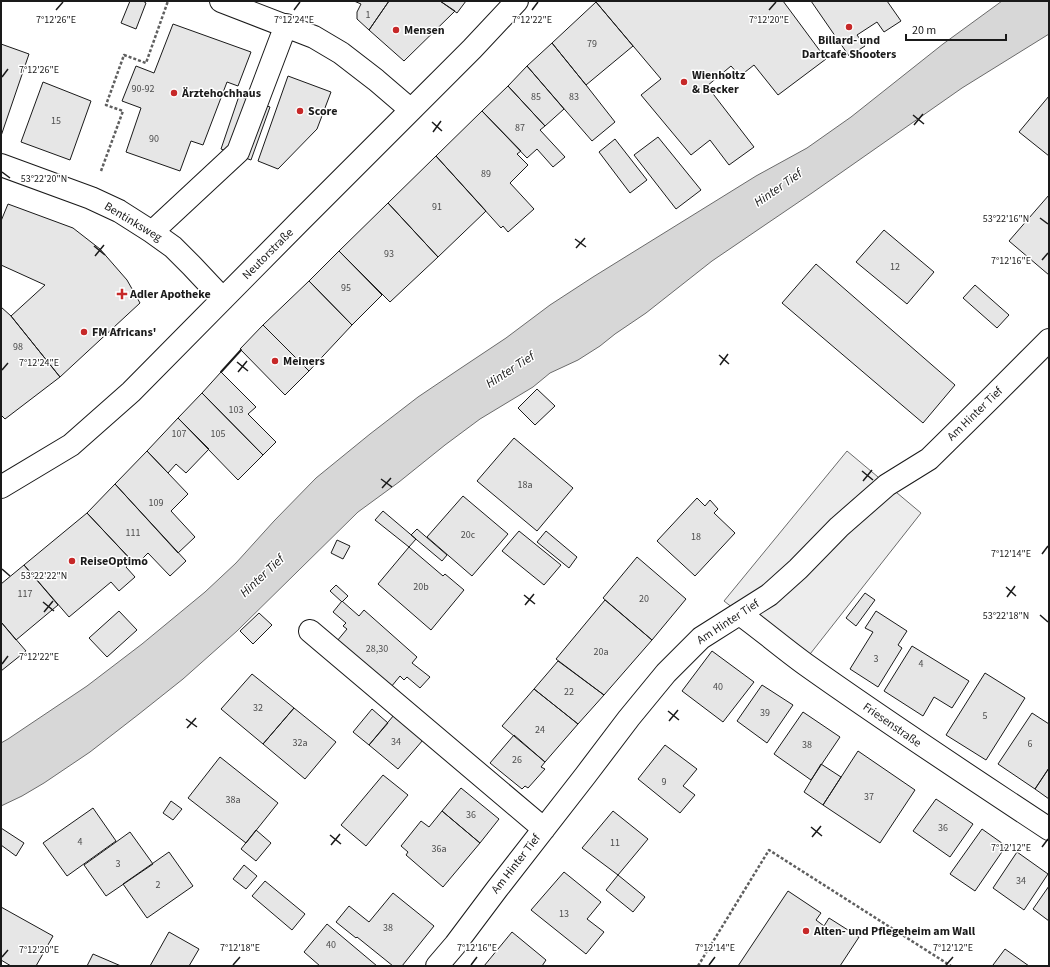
<svg xmlns="http://www.w3.org/2000/svg" width="1050" height="967" font-family="'Source Sans 3',sans-serif">
	<style>
		.built { fill: #ededed; stroke: #6a6a6a }
		.water { fill: #d7d7d7; stroke: #6a6a6a }
		.building { fill: #e6e6e6; stroke: #1a1a1a }
		.lines { fill: none; stroke-linecap: round; stroke-linejoin: round }
		.minor-casing { stroke: #1a1a1a; stroke-width: 24 }
		.path { stroke: #5f5f5f; stroke-width: 2.5; stroke-dasharray: 3 2; stroke-linecap: butt }
		.minor { stroke: #fff; stroke-width: 22 }
		.wall { stroke: #1a1a1a; stroke-width: 2 }
		.ticks { fill: none; stroke: #1a1a1a; stroke-width: 1.5 }
		.poi-dot { fill: #c62828; stroke: #fff; stroke-width: 1.5 }
		.labels { text-anchor: middle; dominant-baseline: central; stroke-width: 3; stroke-linejoin: round; paint-order: stroke }
		.number-label { font-size: 10px; fill: #4d4d4d }
		.poi-label { font-size: 12px; font-weight: bold; fill: #1a1a1a; stroke: #fff; text-anchor: start }
		.street-label { font-size: 12px; fill: #1a1a1a; stroke: #fff }
		.water-label { font-size: 13px; font-style: italic; fill: #1a1a1a; stroke: #fff }
		.ticks-label { font-size: 10px; text-anchor: middle; fill: #1a1a1a; stroke: #fff; stroke-width: 3; stroke-linejoin: round; paint-order: stroke }
	</style>
	<rect width="100%" height="100%" fill="#fff"/>
	<path class="built" d="M847,451L921,513L803,663L724,601Z"/>
	<path class="water" d="M1002,1H1049V34L962,88L812,193L712,261L646,313L615,334L600,346L578,360L550,373L533,387L480,419L445,445L399,482L358,512L237,631L183,679L139,714L90,752L44,783L22,796L1,806V743L8,739L87,686L142,644L205,592L236,563L274,521L316,478L370,434L418,397L458,370L506,338L550,305L593,277L756,176L807,148L851,117L943,44Z"/>
	<path class="building" d="M130,1H143L146,3L136,29L121,23Z
		M354,1H389L369,30L357,19V12L361,4Z
		M389,1H440L455,11L404,61L369,30Z
		M440,1H466L457,13Z
		M598,1H783L826,59L778,95L754,65L740,76L731,66L707,86L754,147L729,165L710,140L691,155L641,95L661,79L596,2Z
		M811,1H887L901,21L884,32L877,22L857,35L865,46L849,56Z
		M596,2L633,46L586,85L552,43Z
		M173,24L251,52L238,86L227,82L203,145L191,141L180,171L126,152L141,108L122,101L136,66L154,73Z
		M552,43L586,85L615,122L592,141L527,66Z
		M1,44L29,54L1,136Z
		M527,66L564,109L545,126L508,86Z
		M288,76L331,92L317,129L278,169L258,161Z
		M43,82L91,101L70,160L21,142Z
		M508,86L545,126L540,130L565,157L553,167L537,149L527,158L482,111Z
		M239,96L270,107L251,160L221,149Z
		M1049,96V156L1019,132Z
		M482,111L521,151L517,154L528,165L510,183L534,209L508,232L503,226L501,228L436,156Z
		M658,137L701,190L676,209L634,155Z
		M615,139L647,180L630,193L599,152Z
		M436,156L486,211L438,257L388,203Z
		M1049,195V275L1009,241Z
		M388,203L438,257L390,302L339,251Z
		M8,204L73,228L100,249L127,280L140,303L60,377L11,316L45,285L1,265V221Z
		M884,230L934,272L907,304L856,262Z
		M339,251L382,295L352,325L309,281Z
		M816,264L955,385L923,423L782,303Z
		M309,281L352,325L309,371L263,325Z
		M975,285L1009,315L997,328L963,298Z
		M1,307L11,316L60,377L5,419L1,415Z
		M263,325L309,371L285,395L240,349Z
		M221,372L256,407L248,414L276,442L263,455L202,393Z
		M537,389L555,406L535,425L518,408Z
		M202,393L263,455L238,480L178,418Z
		M178,418L209,449L186,473L176,464L168,473L147,451Z
		M514,438L573,488L537,531L477,481Z
		M147,451L188,494L171,511L195,537L178,553L115,484Z
		M115,484L186,561L170,576L148,553L136,565L87,513Z
		M463,496L508,534L472,576L427,537Z
		M697,498L705,506L710,500L718,509L714,513L735,533L695,576L657,541Z
		M383,511L416,539L409,547L375,520Z
		M87,513L132,561L126,567L135,577L119,591L111,582L69,617L24,565Z
		M417,529L447,555L442,561L411,535Z
		M519,531L561,565L544,585L502,551Z
		M546,531L577,557L569,568L537,542Z
		M337,540L350,546L343,559L331,553Z
		M409,547L443,576L445,574L464,590L431,630L378,584Z
		M637,557L686,599L652,640L603,598Z
		M24,565L58,605L16,640L1,622V584Z
		M336,585L348,596L342,602L330,591Z
		M865,593L875,600L856,626L846,618Z
		M605,600L652,640L604,695L556,659Z
		M342,601L359,616L364,610L417,657L412,663L430,677L420,688L407,677L404,680L400,676L391,687L337,641L347,629L343,626L346,623L333,612Z
		M119,611L137,630L107,657L89,638Z
		M876,611L907,631L898,645L902,648L878,687L850,669L873,632L865,628Z
		M259,613L272,625L253,644L240,631Z
		M1,622L26,651L1,671Z
		M912,646L969,681L952,708L934,697L923,716L884,691Z
		M712,651L754,682L723,722L682,691Z
		M558,661L604,695L578,724L534,689Z
		M985,673L1025,698L986,760L946,735Z
		M252,674L294,708L263,744L221,709Z
		M762,685L793,705L767,743L737,721Z
		M534,689L578,724L545,762L502,726Z
		M294,708L336,742L305,779L263,744Z
		M372,709L388,723L369,745L353,732Z
		M803,712L840,737L811,780L774,754Z
		M1032,713L1049,724V768L1035,789L998,764Z
		M394,715L423,740L398,769L369,745Z
		M514,735L545,762L541,767L545,769L528,788L525,786L522,789L490,763Z
		M665,745L697,769L683,786L695,795L680,813L638,779Z
		M858,751L915,790L880,843L823,805Z
		M220,757L278,803L246,843L188,798Z
		M821,764L841,777L823,805L804,792Z
		M1049,768V799L1035,789Z
		M383,775L408,795L366,846L341,825Z
		M461,788L499,819L480,843L442,811Z
		M936,799L973,824L950,857L913,831Z
		M171,801L182,809L173,820L163,813Z
		M93,808L116,841L67,876L43,843Z
		M442,811L480,843L443,887L406,855L408,852L401,846L421,821L429,827Z
		M613,811L648,839L618,875L582,848Z
		M1,828L24,843L16,856L1,845Z
		M982,829L1006,846L975,891L950,874Z
		M256,830L271,843L256,861L241,849Z
		M130,832L153,864L106,896L84,865Z
		M169,852L193,886L147,918L123,884Z
		M1017,852L1048,874L1024,910L993,888Z
		M244,865L257,876L246,889L233,879Z
		M564,872L601,902L587,919L604,932L586,954L531,910Z
		M618,875L645,897L633,912L606,890Z
		M265,881L305,914L292,930L252,896Z
		M1049,886V921L1033,909Z
		M788,891L821,913L816,920L824,926L829,918L859,937L840,966H738Z
		M393,893L434,926L402,966H393L357,937L356,938L336,922L349,906L369,922Z
		M1,907L53,936L36,966H11L1,960Z
		M327,924L377,966H320L304,952Z
		M169,932L199,949L189,966H150Z
		M512,932L546,960L542,966H484Z
		M1005,949L1029,966H994L993,965Z
		M93,954L121,966H87Z"/>
	<g class="lines">
		<defs>
			<path id="minor" d="M221,1L314,37L341,53L376,80L411,110
				M1,165L91,198L119,211L152,232L173,247L192,266L223,299
				M152,232L238,152L286,25
				M1,487L71,445L131,392L299,222L472,49L517,1
				M740,614C762,630 783,648 805,664C885,721 967,775 1049,829
				M310,631L544,829
				M437,966L455,945L497,889L585,776L629,718L666,673L701,638L769,595L798,569L839,527L887,485L929,459L992,397L1049,340"/>
		</defs>
		<use href="#minor" class="minor-casing"/>
		<path class="path" d="M101,171L123,111L106,105L124,55L146,63L168,1
			M698,966L769,850L951,966"/>
		<use href="#minor" class="minor"/>
		<path class="wall" d="M221,372L241,350"/>
	</g>
	<path class="ticks" d="M56,10L63,2M294,10L300,2M532,10L538,2M769,10L776,2M2,77L8,69M913,115L924,124M432,122L442,131M914,125L923,114M433,132L441,121M2,172L10,178M1040,218L1048,224M575,239L586,247M94,246L105,255M576,248L585,238M95,256L104,245M1042,260L1048,253M719,355L729,364M237,362L248,371M720,365L728,354M2,370L8,363M238,372L247,361M862,471L873,480M381,479L392,487M863,481L872,470M382,488L391,478M1042,554L1048,546M2,569L10,576M1006,587L1016,596M524,595L535,604M1007,597L1015,586M43,602L54,611M525,605L534,594M44,612L53,601M1040,615L1048,622M2,664L8,656M668,711L679,720M186,719L197,727M669,721L678,710M187,728L196,718M811,827L822,836M330,835L341,844M812,837L821,826M331,845L340,834M1042,847L1048,839M2,957L8,950M233,965L240,957M471,965L477,957M709,965L715,957M946,965L953,957"/>
	<g class="poi-dot">
		<circle cx="849" cy="27" r="4"/>
		<circle cx="396" cy="30" r="4"/>
		<circle cx="684" cy="82" r="4"/>
		<circle cx="174" cy="93" r="4"/>
		<circle cx="300" cy="111" r="4"/>
		<path d="M120 288h4v4h4v4h-4v4h-4v-4h-4v-4h4z"/>
		<circle cx="84" cy="332" r="4"/>
		<circle cx="275" cy="361" r="4"/>
		<circle cx="72" cy="561" r="4"/>
		<circle cx="806" cy="931" r="4"/>
	</g>
	<g class="labels">
		<g class="number-label">
			<text x="368" y="15">1</text>
			<text x="592" y="44">79</text>
			<text x="143" y="89">90-92</text>
			<text x="536" y="97">85</text>
			<text x="574" y="97">83</text>
			<text x="56" y="121">15</text>
			<text x="520" y="128">87</text>
			<text x="154" y="139">90</text>
			<text x="486" y="174">89</text>
			<text x="437" y="207">91</text>
			<text x="389" y="254">93</text>
			<text x="895" y="267">12</text>
			<text x="346" y="288">95</text>
			<text x="18" y="347">98</text>
			<text x="236" y="410">103</text>
			<text x="179" y="434">107</text>
			<text x="218" y="434">105</text>
			<text x="525" y="485">18a</text>
			<text x="156" y="503">109</text>
			<text x="133" y="533">111</text>
			<text x="468" y="535">20c</text>
			<text x="696" y="537">18</text>
			<text x="421" y="587">20b</text>
			<text x="25" y="594">117</text>
			<text x="644" y="599">20</text>
			<text x="377" y="649">28,30</text>
			<text x="601" y="652">20a</text>
			<text x="876" y="659">3</text>
			<text x="921" y="664">4</text>
			<text x="718" y="687">40</text>
			<text x="569" y="692">22</text>
			<text x="258" y="708">32</text>
			<text x="765" y="713">39</text>
			<text x="985" y="716">5</text>
			<text x="540" y="730">24</text>
			<text x="396" y="742">34</text>
			<text x="300" y="743">32a</text>
			<text x="1030" y="744">6</text>
			<text x="807" y="745">38</text>
			<text x="517" y="760">26</text>
			<text x="664" y="782">9</text>
			<text x="869" y="797">37</text>
			<text x="233" y="800">38a</text>
			<text x="471" y="815">36</text>
			<text x="943" y="828">36</text>
			<text x="80" y="842">4</text>
			<text x="615" y="843">11</text>
			<text x="439" y="849">36a</text>
			<text x="118" y="864">3</text>
			<text x="1021" y="881">34</text>
			<text x="158" y="885">2</text>
			<text x="564" y="914">13</text>
			<text x="388" y="928">38</text>
			<text x="331" y="945">40</text>
		</g>
		<g class="poi-label">
			<text x="404" y="30">Mensen</text>
			<text x="849" y="40" text-anchor="middle">Billard- und<tspan x="849" dy="14">Dartcafe Shooters</tspan></text>
			<text x="692" y="75">Wienholtz<tspan x="692" dy="14">&amp; Becker</tspan></text>
			<text x="182" y="93">Ärztehochhaus</text>
			<text x="308" y="111">Score</text>
			<text x="130" y="294">Adler Apotheke</text>
			<text x="92" y="332">FM Africans'</text>
			<text x="283" y="361">Meiners</text>
			<text x="80" y="561">ReiseOptimo</text>
			<text x="814" y="931">Alten- und Pflegeheim am Wall</text>
		</g>
		<g class="street-label">
			<text transform="translate(133 222) rotate(31)">Bentinksweg</text>
			<text transform="translate(268 254) rotate(-45)">Neutorstraße</text>
			<text transform="translate(975 414) rotate(-44)">Am Hinter Tief</text>
			<text transform="translate(728 622) rotate(-33)">Am Hinter Tief</text>
			<text transform="translate(892 725) rotate(35)">Friesenstraße</text>
			<text transform="translate(516 864) rotate(-52)">Am Hinter Tief</text>
		</g>
		<g class="water-label">
			<text transform="translate(778 188) rotate(-35)">Hinter Tief</text>
			<text transform="translate(510 370) rotate(-33)">Hinter Tief</text>
			<text transform="translate(262 576) rotate(-43)">Hinter Tief</text>
		</g>
	</g>
	<g class="ticks-label">
		<text x="56" y="23">7°12'26"E</text>
		<text x="294" y="23">7°12'24"E</text>
		<text x="532" y="23">7°12'22"E</text>
		<text x="769" y="23">7°12'20"E</text>
		<text x="39" y="73">7°12'26"E</text>
		<text x="44" y="182">53°22'20"N</text>
		<text x="1006" y="222">53°22'16"N</text>
		<text x="1011" y="264">7°12'16"E</text>
		<text x="39" y="366">7°12'24"E</text>
		<text x="1011" y="557">7°12'14"E</text>
		<text x="44" y="579">53°22'22"N</text>
		<text x="1006" y="619">53°22'18"N</text>
		<text x="39" y="660">7°12'22"E</text>
		<text x="1011" y="851">7°12'12"E</text>
		<text x="240" y="951">7°12'18"E</text>
		<text x="477" y="951">7°12'16"E</text>
		<text x="715" y="951">7°12'14"E</text>
		<text x="953" y="951">7°12'12"E</text>
		<text x="39" y="953">7°12'20"E</text>
	</g>
	<rect width="1050" height="967" fill="none" stroke="#1a1a1a" stroke-width="4"/>
	<path d="M906 34v6h100v-6" fill="none" stroke="#1a1a1a" stroke-width="2"/>
	<text x="912" y="34" font-size="12" fill="#1a1a1a" stroke="#ffffff" stroke-width="3" paint-order="stroke">20 m</text>
</svg>
